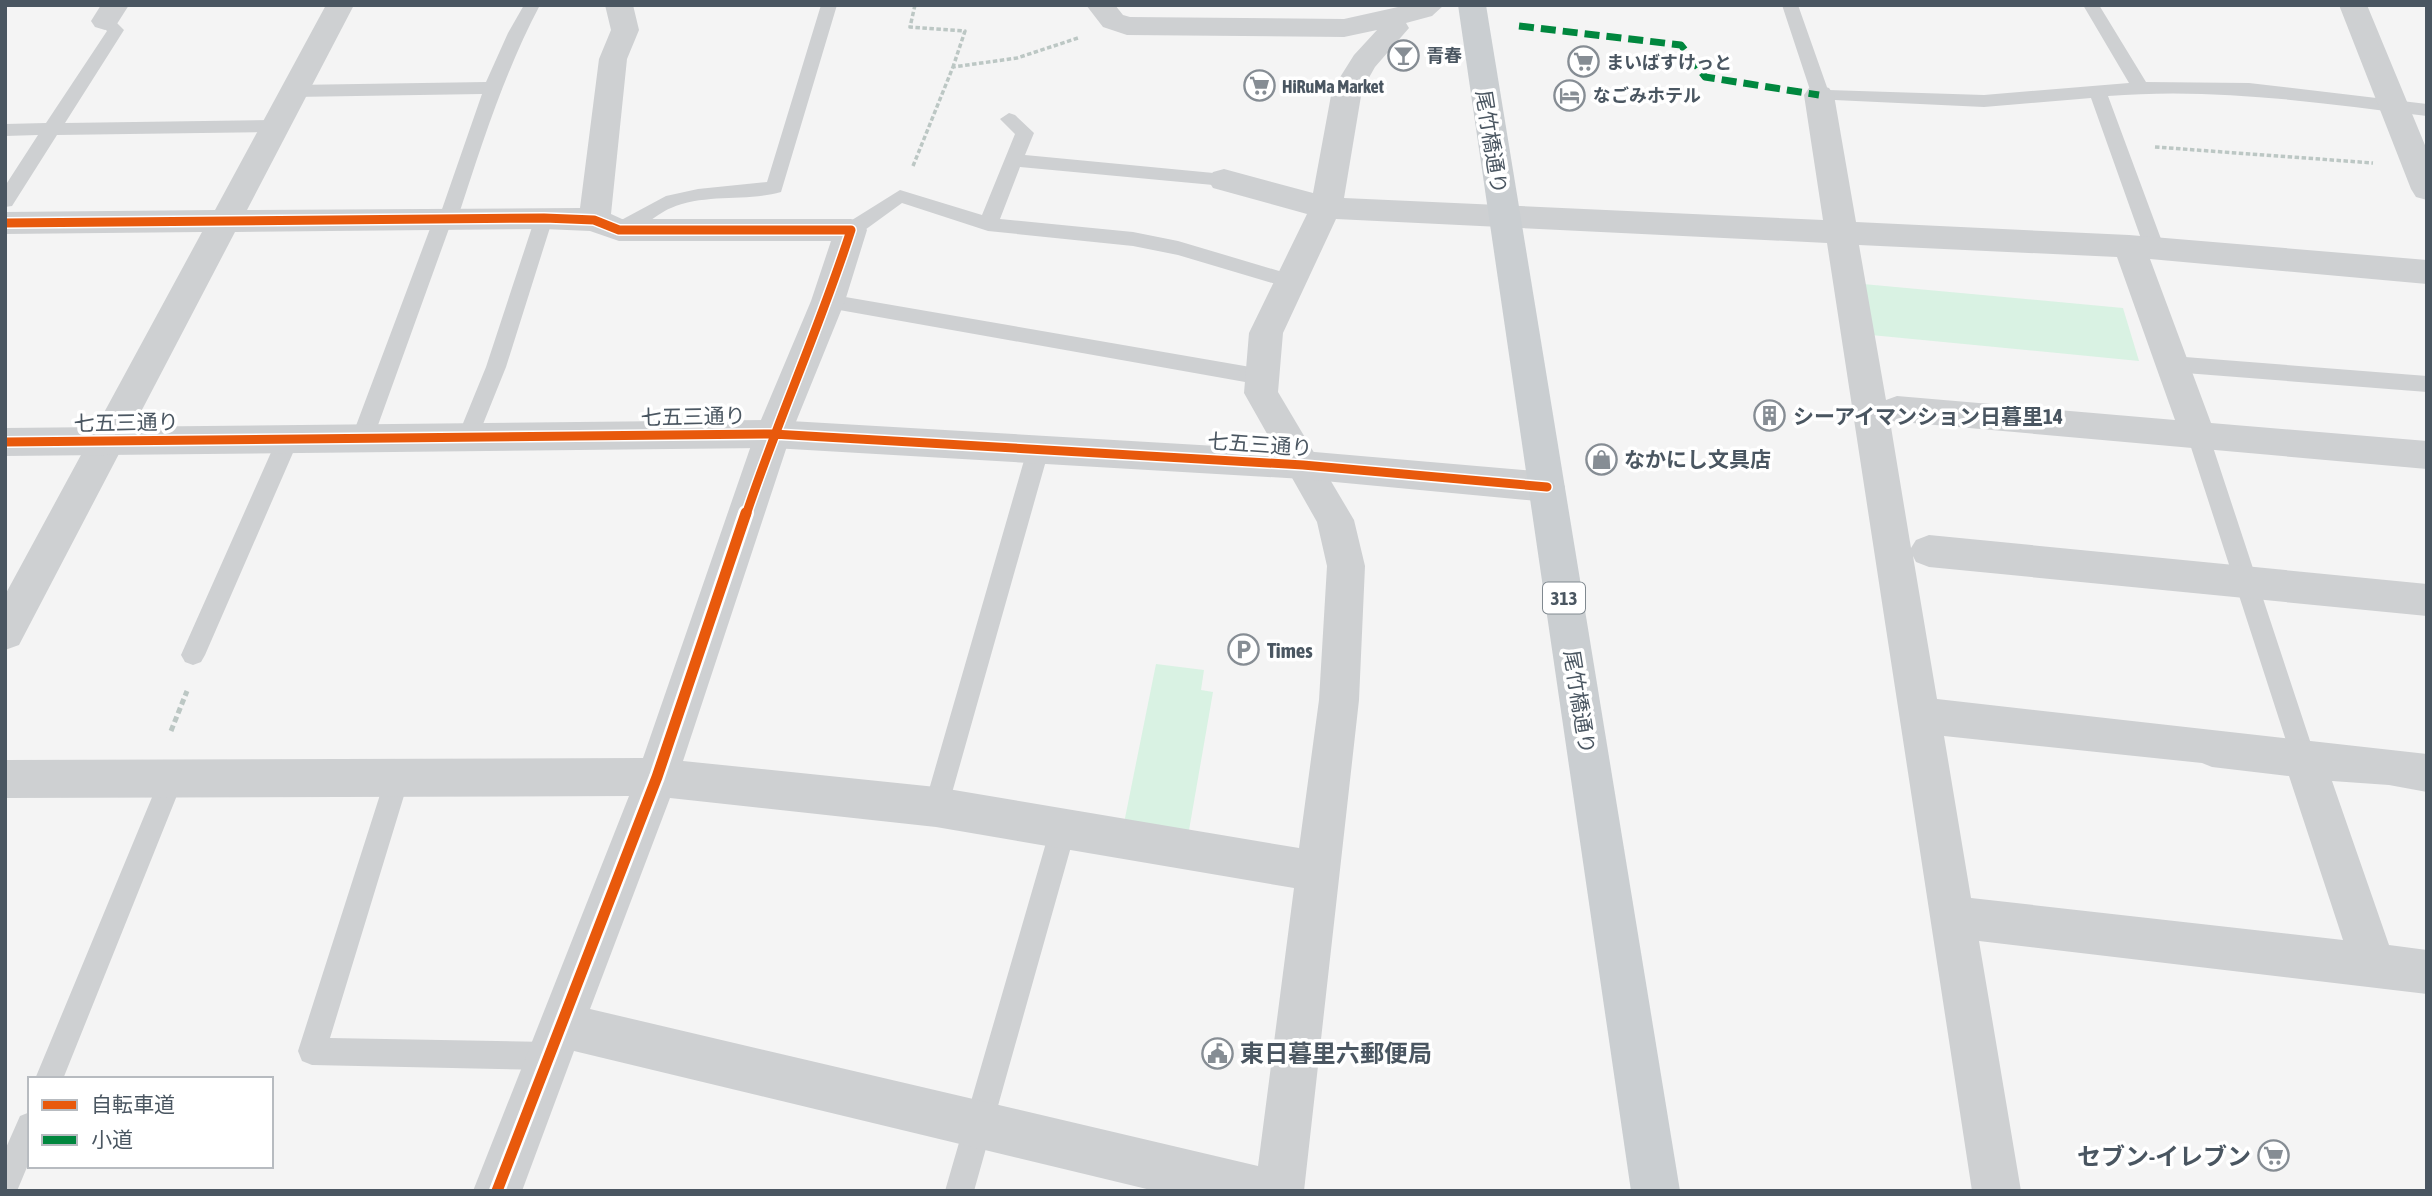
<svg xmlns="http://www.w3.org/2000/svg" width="2432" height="1196" font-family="'Asap Condensed','Noto Sans JP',sans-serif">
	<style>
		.green { fill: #d9f2e3 }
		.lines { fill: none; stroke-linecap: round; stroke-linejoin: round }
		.path-far1 { stroke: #bcc7c4; stroke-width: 3.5; stroke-dasharray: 4.5 2.5; stroke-linecap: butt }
		.path { stroke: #bcc7c4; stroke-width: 5; stroke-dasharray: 6 3.5; stroke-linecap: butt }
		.service { fill: #ced0d2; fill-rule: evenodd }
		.minor { fill: #ced0d2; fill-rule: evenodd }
		.tertiary { fill: #ced0d2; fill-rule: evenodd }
		.primary { fill: #caced1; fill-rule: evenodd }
		.quiet { stroke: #00873e; stroke-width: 7; stroke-dasharray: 15 7; stroke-linecap: butt }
		.cycleway-far1-casing { stroke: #fff; stroke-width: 12 }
		.cycleway-casing { stroke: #fff; stroke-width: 16 }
		.cycleway-far1 { stroke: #e8590c; stroke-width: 9 }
		.cycleway { stroke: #e8590c; stroke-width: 11 }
		.labels { text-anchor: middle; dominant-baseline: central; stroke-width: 7; stroke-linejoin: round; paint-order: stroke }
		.far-poi-label { font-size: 18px; font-weight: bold; fill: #4a5661; stroke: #fff; text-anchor: start }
		.shield { fill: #fff; stroke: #808990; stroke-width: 2 }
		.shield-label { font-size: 19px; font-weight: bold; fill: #4a5661 }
		.street-label { font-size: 21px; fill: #4a5661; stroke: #fff }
		.poi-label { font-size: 21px; font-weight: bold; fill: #4a5661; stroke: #fff; text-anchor: start }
		.near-poi-label { font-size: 24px; font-weight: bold; fill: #4a5661; stroke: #fff; text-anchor: start }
	</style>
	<rect width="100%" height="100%" fill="#f4f4f4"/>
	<path class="green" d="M1863,284L2123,308L2139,361L1871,335Z
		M1156,664L1204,670L1201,690L1213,692L1188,836L1123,828Z"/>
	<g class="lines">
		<path class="path-far1" d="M915,5L910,27L965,31L953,67
			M2155,147L2373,163
			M913,166L953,67L1017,58L1078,38"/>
		<path class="path" d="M171,731L187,691"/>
		<path class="service" d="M524,5H540C504,73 482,144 458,217L451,223L373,439L369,445L362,447L355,445L351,439L434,218L441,212L482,94L294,97L285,91L294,85L486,82L508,33Z
			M821,5H837L781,192C746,202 705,193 671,208C653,215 632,240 612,235L610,230L612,225L666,196L698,189L767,182Z
			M1782,5H1798L1828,90L1984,95L2129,83L2083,5H2099L2146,82L2249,83L2427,104V116C2320,103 2215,87 2108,96L2164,247L2161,252H2147L2144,247L2091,98L1984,107L1813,99Z
			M105,16L111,17L124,30L65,123L275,120L284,126L275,132L57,135L12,206L5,207V186L38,135L5,136V124L46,123L107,31L97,21Z
			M1009,113L1015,115L1034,133L1025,155L1224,174L1230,176L1233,180L1230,184L1224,186L1020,167L1000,219L1133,232L1178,241L1296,276L1299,281L1296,286L1289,288L1178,255L1133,246L988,231L902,203L858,235H844L842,230L844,225L900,190L982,215L1015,134L1000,119Z
			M544,211L551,213L553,218L506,367L475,444L468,446L461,444L457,438L486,367L535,218L537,213Z
			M828,294L1262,369L1269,371L1272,377L1269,383L1262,385L828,308L821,306L818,301L821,296Z
			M2172,356L2427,376V392L2172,372L2165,369L2162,364L2165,359Z
			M2198,427L2205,429L2209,435L2316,759L2313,767L2304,770L2295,767L2292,759L2187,435L2191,429Z
			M288,431L295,433L299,439L205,655L201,662L193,665L185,662L181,655L277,439L281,433Z
			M1038,442L1045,444L1049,450L948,807L945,815L936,819L927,815L924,807L1027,450L1031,444Z
			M398,765L407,768L410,776L330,1038L549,1042L559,1046L563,1056L559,1066L549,1070L312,1065L302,1061L298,1051L386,776L389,768Z
			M172,767L181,770L184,778L63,1079H35L160,778L163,770Z
			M1063,817L1072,821L1076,829L974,1191H945L1050,829L1054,821Z
			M30,1112V1160L17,1191H5V1150L20,1116Z"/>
		<path class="minor" d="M101,5H129L115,27L105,30L95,27L91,21Z
			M326,5H354L247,210L580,208L599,59L611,30L605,5H633L639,30L627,59L611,214L622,219H851L862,222L867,230L845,301L791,434L683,761L936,787L1299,848L1319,700L1327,566L1317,522L1244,393L1249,333L1307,214L1213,188L1208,180L1213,172L1224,169L1313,193L1332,90L1354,55L1377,30L1344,37L1127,35L1103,27L1086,5H1115L1123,15L1130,17L1344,19L1407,5H1444L1432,16L1406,23L1409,28L1375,67L1362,90L1344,198L1823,220L1804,95L1809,88L1819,85L1829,88L1834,95L1856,222L2129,235L2427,260V284L2150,259L2211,423L2427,441V469L1890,421L1911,548L1916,540L1929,535L2427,584V616L1929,567L1916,562L1913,556L1937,699L2427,754V792L2389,785L2332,781L2389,945L2427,950V994L1979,941L2021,1191H1972L1827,243L1336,219L1283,333L1278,392L1354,520L1365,566L1359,700L1304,1191H1155L574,1051L522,1191H473L629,796L5,798V760L643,758L755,434L811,301L831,241H619L590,231L544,229L235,232L19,645L5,650V595L202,232L5,234V212L215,210ZM1859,245L2117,257L2175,420L1897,396L1886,400ZM1944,736L2202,763L2212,767L2289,776L2343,940L1971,898ZM670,798L936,827L1294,888L1258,1166L590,1009Z
			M2339,5H2367L2427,150V200L2416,197L2411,189Z"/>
		<path class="tertiary" d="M773,420L1303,451L1547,472L1560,477L1565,487L1560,497L1547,502L1303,479L773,448L5,456V428Z"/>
		<path class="primary" d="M1458,5H1486L1680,1191H1631Z"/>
		<path class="quiet" d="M1519,26L1681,45L1705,77L1819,95"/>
		<defs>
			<path id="cycleway-far1" d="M5,223L544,218L594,220L619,230H851C820,327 778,419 746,515
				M5,442L773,434L1303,465L1547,487"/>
			<path id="cycleway" d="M497,1191L657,777L746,513"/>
		</defs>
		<use href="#cycleway-far1" class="cycleway-far1-casing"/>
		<use href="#cycleway" class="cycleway-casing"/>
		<use href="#cycleway-far1" class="cycleway-far1"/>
		<use href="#cycleway" class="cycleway"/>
	</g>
	<defs>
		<symbol id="bar-ring" viewBox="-11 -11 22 22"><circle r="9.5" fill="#fff" stroke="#868d94" stroke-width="1.5"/><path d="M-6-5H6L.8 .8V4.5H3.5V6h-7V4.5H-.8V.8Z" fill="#868d94"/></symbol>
		<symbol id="supermarket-ring" viewBox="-11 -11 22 22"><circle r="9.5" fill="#fff" stroke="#868d94" stroke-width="1.5"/><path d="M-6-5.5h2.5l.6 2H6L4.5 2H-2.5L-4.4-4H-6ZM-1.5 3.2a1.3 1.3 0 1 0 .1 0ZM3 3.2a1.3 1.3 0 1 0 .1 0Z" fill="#868d94"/></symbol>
		<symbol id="hotel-ring" viewBox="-11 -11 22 22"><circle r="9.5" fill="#fff" stroke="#868d94" stroke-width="1.5"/><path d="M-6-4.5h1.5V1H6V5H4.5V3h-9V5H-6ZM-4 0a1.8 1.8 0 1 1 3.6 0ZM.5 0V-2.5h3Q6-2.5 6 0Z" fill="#868d94"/></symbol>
		<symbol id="building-ring" viewBox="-11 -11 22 22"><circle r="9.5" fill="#fff" stroke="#868d94" stroke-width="1.5"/><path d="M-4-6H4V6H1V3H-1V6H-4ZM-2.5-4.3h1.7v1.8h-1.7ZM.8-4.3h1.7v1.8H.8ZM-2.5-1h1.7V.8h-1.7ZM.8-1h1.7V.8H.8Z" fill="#868d94"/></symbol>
		<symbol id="shop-ring" viewBox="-11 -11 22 22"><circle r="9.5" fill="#fff" stroke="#868d94" stroke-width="1.5"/><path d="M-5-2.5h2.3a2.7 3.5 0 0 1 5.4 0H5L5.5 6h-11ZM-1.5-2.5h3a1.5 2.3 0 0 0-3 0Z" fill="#868d94"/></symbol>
		<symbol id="parking-ring" viewBox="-11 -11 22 22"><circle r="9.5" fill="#fff" stroke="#868d94" stroke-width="1.5"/><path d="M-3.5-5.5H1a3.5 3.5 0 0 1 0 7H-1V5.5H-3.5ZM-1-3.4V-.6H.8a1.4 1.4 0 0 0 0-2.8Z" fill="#868d94"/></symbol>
		<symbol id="civic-ring" viewBox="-11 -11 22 22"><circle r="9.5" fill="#fff" stroke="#868d94" stroke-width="1.5"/><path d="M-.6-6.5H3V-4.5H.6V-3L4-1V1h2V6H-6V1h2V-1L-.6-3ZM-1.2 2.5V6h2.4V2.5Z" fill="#868d94"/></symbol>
	</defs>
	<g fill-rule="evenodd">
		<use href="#bar-ring" x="1386" y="38" width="35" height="35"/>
		<use href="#supermarket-ring" x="1566" y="44" width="35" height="35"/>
		<use href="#supermarket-ring" x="1242" y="68" width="35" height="35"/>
		<use href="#hotel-ring" x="1552" y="78" width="35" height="35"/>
		<use href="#building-ring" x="1752" y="398" width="35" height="35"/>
		<use href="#shop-ring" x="1584" y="442" width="35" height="35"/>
		<use href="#parking-ring" x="1226" y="632" width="35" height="35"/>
		<use href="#civic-ring" x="1200" y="1036" width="35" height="35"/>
		<use href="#supermarket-ring" x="2256" y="1138" width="35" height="35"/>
	</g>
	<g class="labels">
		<g class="far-poi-label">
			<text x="1426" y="55">青春</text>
			<text x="1606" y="62">まいばすけっと</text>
			<text x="1282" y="86">HiRuMa Market</text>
			<text x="1593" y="95">なごみホテル</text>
		</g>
		<rect class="shield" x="1543" y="582.5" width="42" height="31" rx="5"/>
		<g class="shield-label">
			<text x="1564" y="598">313</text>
		</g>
		<g class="street-label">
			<text transform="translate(1492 142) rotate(81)">尾竹橋通り</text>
			<text transform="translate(693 416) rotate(-1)">七五三通り</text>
			<text transform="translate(126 422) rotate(-1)">七五三通り</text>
			<text transform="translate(1260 444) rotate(4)">七五三通り</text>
			<text transform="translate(1580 702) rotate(81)">尾竹橋通り</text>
		</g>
		<g class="poi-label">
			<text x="1793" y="416">シーアイマンション日暮里14</text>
			<text x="1624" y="459">なかにし文具店</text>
			<text x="1267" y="650">Times</text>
		</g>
		<g class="near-poi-label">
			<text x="1240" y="1053">東日暮里六郵便局</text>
			<text x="2251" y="1156" text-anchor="end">セブン-イレブン</text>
		</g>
	</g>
	<rect width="2432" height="1196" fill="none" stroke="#4a5661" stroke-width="14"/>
	<rect x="28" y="1077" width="245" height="91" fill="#ffffff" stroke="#b7bbc0" stroke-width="2"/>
	<rect x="42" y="1100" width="35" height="10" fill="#e8590c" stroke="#b7bbc0" stroke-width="2"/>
	<text x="91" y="1112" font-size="21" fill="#4a5661">自転車道</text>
	<rect x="42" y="1135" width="35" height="10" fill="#00873e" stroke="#b7bbc0" stroke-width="2"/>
	<text x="91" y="1147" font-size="21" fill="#4a5661">小道</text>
</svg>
